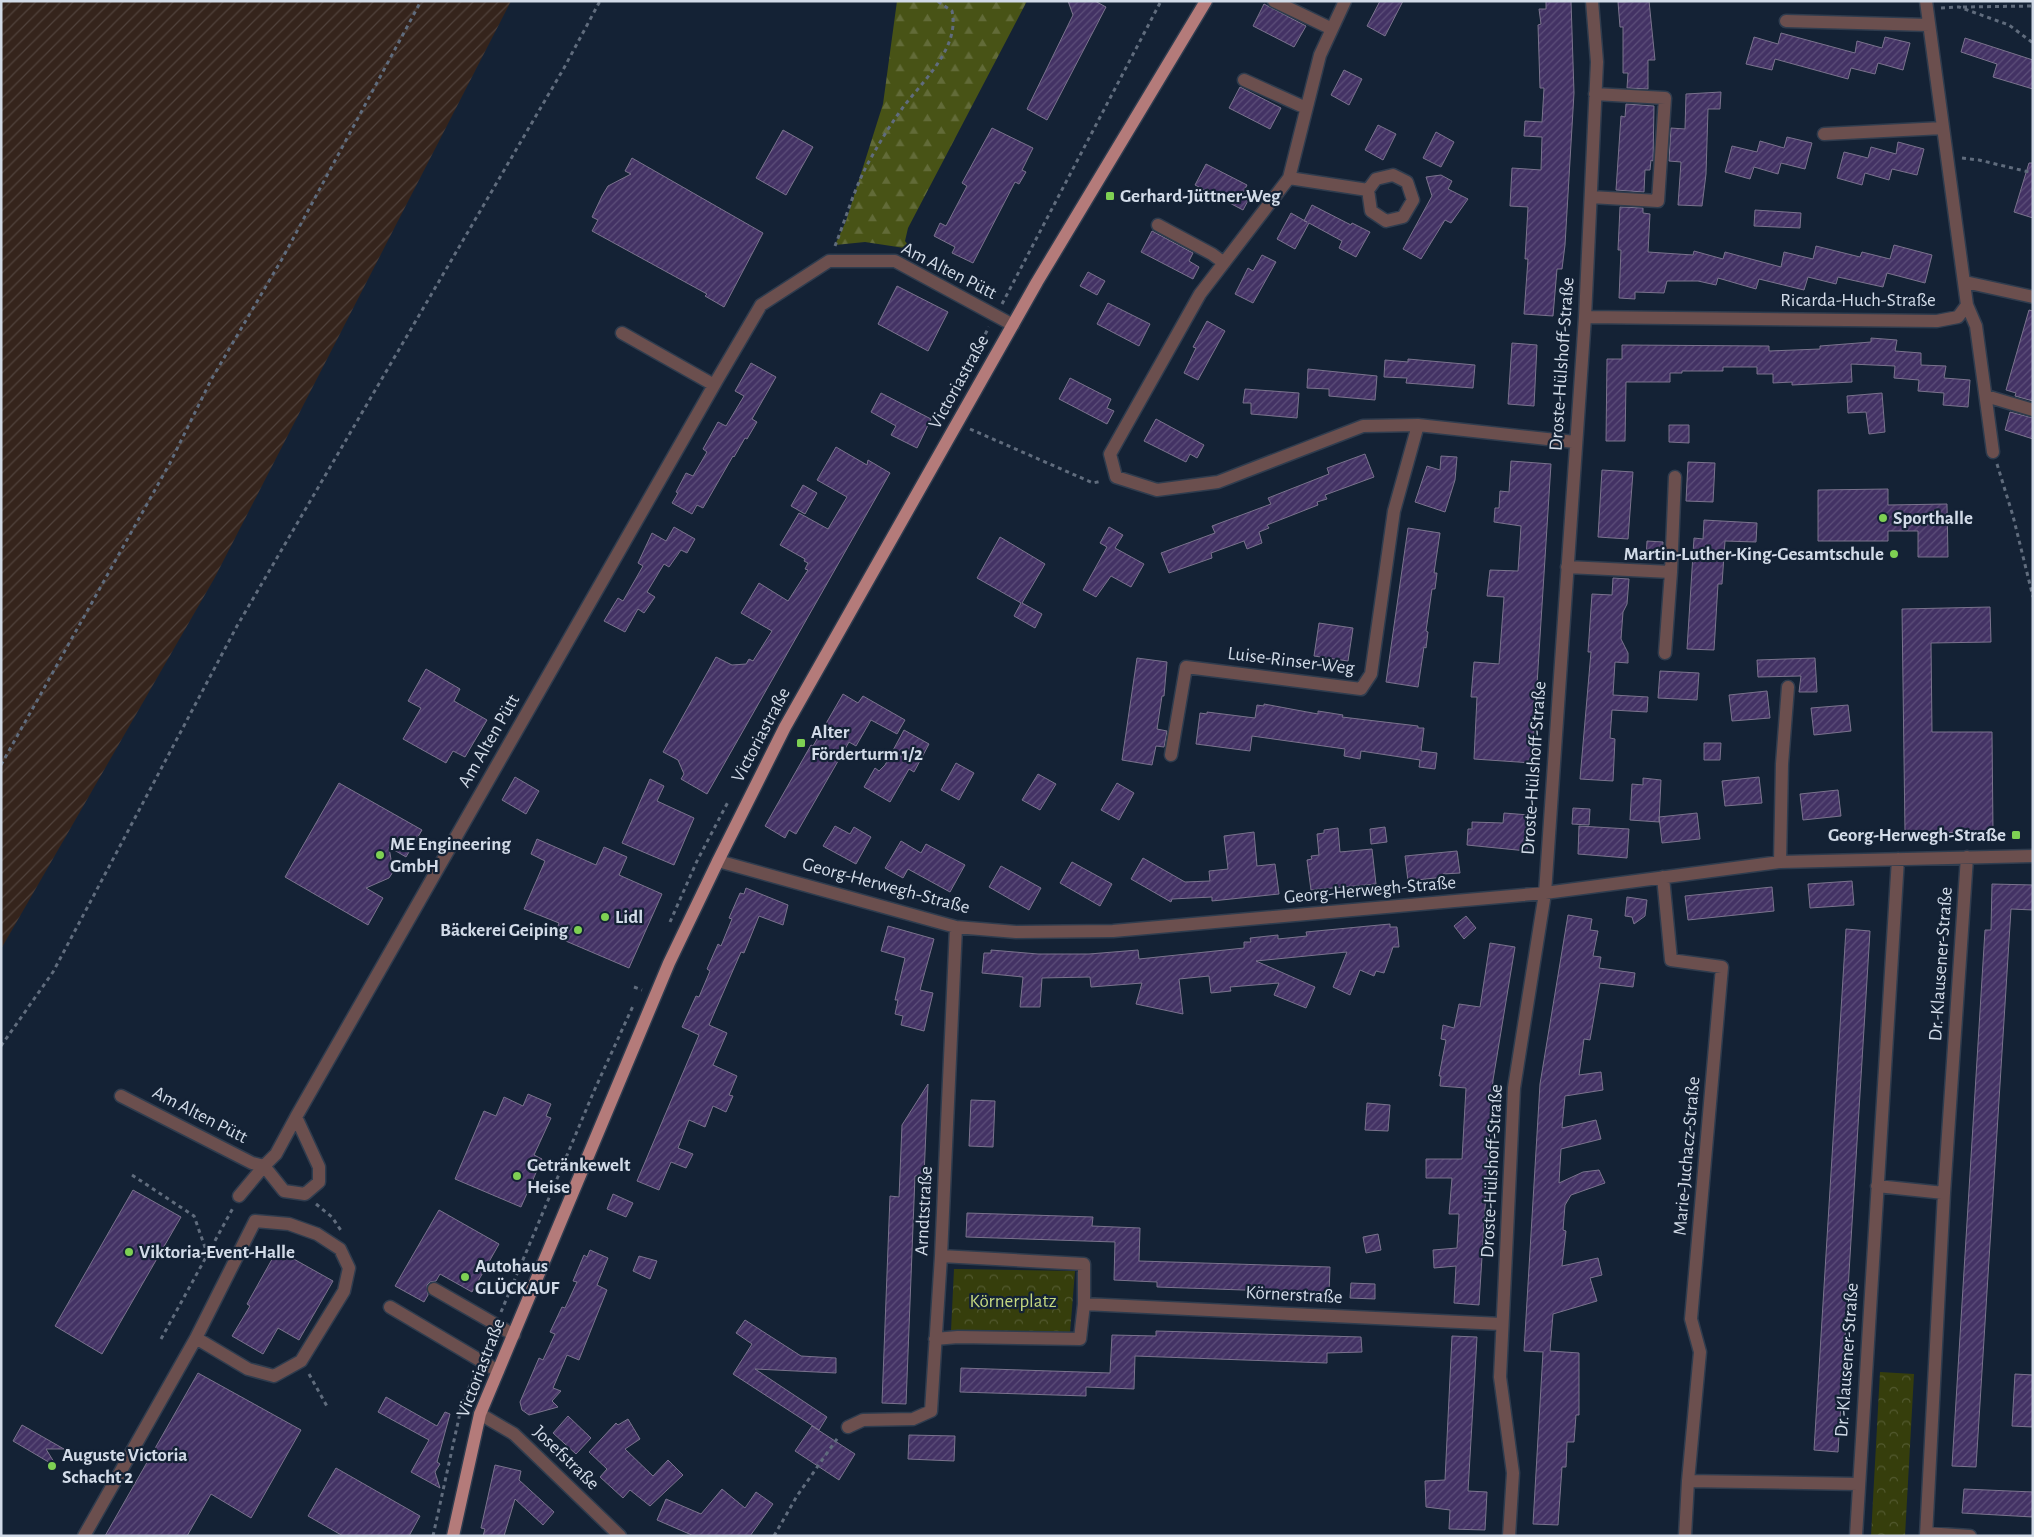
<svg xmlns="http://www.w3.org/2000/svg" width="2034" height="1537" font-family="'Alegreya Sans',sans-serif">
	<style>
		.industrial { fill: url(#industrial-furrows) }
		.forest { fill: url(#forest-firs) }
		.park { fill: url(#park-crowns) }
		.building { fill: url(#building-hatch); stroke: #7a738d }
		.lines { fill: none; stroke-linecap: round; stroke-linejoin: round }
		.minor-casing { stroke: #2f3c4e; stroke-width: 15 }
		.major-casing { stroke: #2f3c4e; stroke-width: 15 }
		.path { stroke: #606c7d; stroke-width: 3; stroke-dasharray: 4 4; stroke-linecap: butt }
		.minor { stroke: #6b4f4e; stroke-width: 12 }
		.major { stroke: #b47b7a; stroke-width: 12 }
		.poi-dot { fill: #7ed053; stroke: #142235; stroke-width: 2 }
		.labels { text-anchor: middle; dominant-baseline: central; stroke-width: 4.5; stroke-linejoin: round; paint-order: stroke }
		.poi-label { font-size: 19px; font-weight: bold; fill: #d2dbe8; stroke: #142235; text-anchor: start }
		.street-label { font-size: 19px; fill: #d2dbe8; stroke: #142235 }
		.park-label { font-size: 19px; fill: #c5d881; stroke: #142235 }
	</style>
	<defs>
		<pattern id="industrial-furrows" width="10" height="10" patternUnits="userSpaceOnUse" patternTransform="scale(1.25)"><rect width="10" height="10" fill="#35241c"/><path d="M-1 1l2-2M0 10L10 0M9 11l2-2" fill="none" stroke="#51433d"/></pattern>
		<pattern id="forest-firs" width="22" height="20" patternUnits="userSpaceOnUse" patternTransform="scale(1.25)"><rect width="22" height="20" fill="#485316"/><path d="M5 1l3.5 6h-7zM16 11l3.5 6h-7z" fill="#626b38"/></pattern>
		<pattern id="park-crowns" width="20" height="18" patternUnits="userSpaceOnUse" patternTransform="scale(1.25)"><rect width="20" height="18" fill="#363e0c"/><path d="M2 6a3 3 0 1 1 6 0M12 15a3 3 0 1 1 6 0" fill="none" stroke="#52592f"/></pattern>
		<pattern id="building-hatch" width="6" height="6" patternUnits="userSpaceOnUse" patternTransform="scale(1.25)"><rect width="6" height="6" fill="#433264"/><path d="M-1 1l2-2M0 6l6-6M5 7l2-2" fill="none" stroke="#5d4f7a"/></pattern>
	</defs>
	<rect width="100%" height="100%" fill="#142235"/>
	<path class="industrial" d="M1,1H511L214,579L1,949Z"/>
	<path class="forest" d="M897,1H1027L908,228L905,241L911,249L865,242L835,245L846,221L883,104Z"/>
	<path class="park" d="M954,1269L1075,1271L1070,1333L951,1331Z
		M1880,1372L1914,1374L1905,1536H1871Z"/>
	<path class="building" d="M1068,1H1095L1106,7L1047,120L1027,109L1073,15Z
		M1380,1H1403L1385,36L1367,26Z
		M1546,1H1571L1574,93L1565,245L1562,269H1557L1553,316L1524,314L1528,259H1525L1528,207L1510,206L1512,168L1541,170L1542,137L1524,136L1525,121L1542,122L1544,88H1540L1538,25L1541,24L1539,9H1546Z
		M1649,1L1655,60H1648V89L1627,88L1628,73H1623V27H1620L1618,2Z
		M1264,4L1306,26L1294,47L1253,26Z
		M1781,33L1855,53L1857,41L1882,48L1885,37L1910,43L1903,70L1878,63L1875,74L1851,68L1848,79L1775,59L1772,70L1746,64L1754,37L1778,44Z
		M1965,38L2033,60V89L1993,77L1997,64L1961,52Z
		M1344,70L1362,79L1349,105L1331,95Z
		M1240,87L1281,108L1270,129L1229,108Z
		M1721,92L1720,109H1708L1706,174L1702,206L1678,205L1681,162L1669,161L1671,128L1685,129L1686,94Z
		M1626,104L1654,106L1653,161L1651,160L1650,170H1645L1644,192L1616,190L1621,116L1625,117Z
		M1378,125L1396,134L1383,160L1365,150Z
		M992,128L1033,148L1022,170L1026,172L1019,184L1015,182L973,263L952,253L955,247L934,236L940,223L946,226L967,186L962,183Z
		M783,130L813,147L786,195L756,178Z
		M1436,132L1454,142L1441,167L1423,158Z
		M1787,137L1812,143L1805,169L1781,163L1778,174L1754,167L1750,179L1725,172L1732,146L1757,152L1760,141L1784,148Z
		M1898,142L1924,149L1917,175L1892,169L1889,180L1865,173L1862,185L1837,178L1844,152L1868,158L1871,147L1896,154Z
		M632,158L763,233L724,307L705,296L707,294L592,231L598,220L592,217L602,196L608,186L631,174L625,171Z
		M2029,163H2033V218L2014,212Z
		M1206,164L1247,185L1243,193L1250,197L1243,210L1195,185Z
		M1441,175L1452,181L1448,189L1468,199L1451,223L1445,220L1421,259L1403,249L1432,196L1426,177Z
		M1312,205L1351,225L1352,223L1370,232L1356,257L1339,248L1342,241L1309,223L1295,249L1277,239L1291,213L1307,222L1304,221Z
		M1620,207L1643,208V213L1650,214L1648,252L1693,255L1694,251L1723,259L1725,252L1781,267L1784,252L1813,259L1816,246L1860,257L1862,252L1890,259L1894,245L1932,255L1925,283L1887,273L1883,287L1838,277L1836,284L1808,277L1804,290L1759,279L1756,289L1718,278L1716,285L1698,281H1667L1664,293L1635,292V299L1619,298L1621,250H1618Z
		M1755,210L1801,213L1800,228L1754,226Z
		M1152,231L1193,253L1189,261L1199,267L1193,279L1141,252Z
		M1262,255L1276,262L1253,303L1235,294L1248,268L1253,271Z
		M1088,272L1105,281L1097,295L1080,286Z
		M897,286L948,312L928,351L878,324Z
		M1108,303L1150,324L1139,346L1097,324Z
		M2029,310L2033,311V401L2015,396L2016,393L2006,390Z
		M1207,321L1225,331L1198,380L1184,373L1196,348L1193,347Z
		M1871,338L1897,340L1895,351L1921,353V365L1946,366L1944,378L1970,380L1968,407L1943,405L1944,393L1918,391L1919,380L1894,378L1895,366L1851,364L1852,382L1792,385V382L1773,383V374H1757V367H1723V371H1682V373H1670V382H1626L1625,441H1606L1607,359H1622V345L1769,346V351L1820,349V346L1871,342Z
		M1512,343L1537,345L1534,406L1508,404Z
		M1408,359L1475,365L1473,388L1406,383L1407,378L1384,377L1385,360L1408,362Z
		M751,363L776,377L752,419L757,422L747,439L745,438L734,457L733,456L703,508L697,505L692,514L672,503L678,493L676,492L686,473L693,476L707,452L703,449L718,422L726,426L744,396L735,391Z
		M1308,369L1377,376L1375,400L1329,396V389L1307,388Z
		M1070,378L1111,399L1107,408L1114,411L1107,424L1059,399Z
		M1245,389L1299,393L1297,418L1251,414V403H1243Z
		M881,393L931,419L917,448L891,435L896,426L871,412Z
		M1882,393L1885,432L1869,434L1866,412L1848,413L1847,396Z
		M2010,412L2033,418V439L2005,430Z
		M1156,419L1204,445L1197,458L1190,454L1186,462L1144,441Z
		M1669,425H1689V443L1669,442Z
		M836,447L867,465L868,460L890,473L707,794L681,779L684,774L678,760L663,752L716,657L732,665L746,664L749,659L753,661L772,631L741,613L759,583L788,601L808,570L805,569L808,563L804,561L805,559L780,545L799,513L828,529L847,497L817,480Z
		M1365,454L1374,477L1325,495L1327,499L1317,502L1318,505L1267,525L1269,528L1259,532L1262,543L1247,549L1244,541L1211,553L1212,558L1169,573L1161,553L1215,533L1212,526L1271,504L1268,498L1329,474L1327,468Z
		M1441,456L1457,457L1455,480L1445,512L1415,502L1427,466L1440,470Z
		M1511,461L1551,464L1532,763L1474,759L1477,697H1471L1474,662L1499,664L1504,597L1487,596L1490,570L1518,571L1521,526L1494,522L1495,508H1499L1500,491L1509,492Z
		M1688,462L1715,463L1713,502L1686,501Z
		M1602,470L1633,472L1628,539L1598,537Z
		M803,485L817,493L805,514L791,506Z
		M1888,489V505L1947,504L1948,557H1918V531H1888V541H1818V490Z
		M1704,520L1757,523L1756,542L1725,541L1722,584H1718L1714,650L1687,649L1694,538L1703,539Z
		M674,527L695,539L687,553L681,550L669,567L664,564L647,592L655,597L644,613L638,609L625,632L604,621L618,598L623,601L643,566L638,563L652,533L666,541Z
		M1109,527L1123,535L1115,548L1144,564L1131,587L1111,576L1096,597L1083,590L1107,547L1100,543Z
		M1408,528L1440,533L1434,573H1437L1435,589H1432L1426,631L1428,632L1426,648L1424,647L1418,687L1386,682Z
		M1000,537L1045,564L1022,603L1042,614L1035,628L1014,616L1021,603L977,578Z
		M1647,541L1663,542L1662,560L1646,559Z
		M1613,578L1629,579L1627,604L1623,612L1621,639L1628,653V663L1615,662L1613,695L1648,697L1647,712L1612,710L1610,738L1615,739L1613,781L1580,779L1591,652H1588L1592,594L1612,595Z
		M1990,607L1991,642L1931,643L1932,732H1992L1993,832L1905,833L1902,609Z
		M1319,623L1353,628L1348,661L1314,656Z
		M1137,658L1167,662L1164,696H1162L1157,729L1167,731L1164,747L1156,746L1152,765L1122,760Z
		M1815,658L1817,692H1799L1801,676L1758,677L1757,660Z
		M426,669L460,689L454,701L487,720L465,757L453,751L446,763L403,739L421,708L408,701Z
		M1660,671L1699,673L1697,700L1658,698Z
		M1767,691L1770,718L1732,721L1729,695Z
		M843,694L858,703L863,696L905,720L897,734L871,720L856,746L849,742L796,834L789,830L785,838L765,826L811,745L813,746Z
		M1264,704L1318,714V711L1343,715L1342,717L1418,726V728H1424L1421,751L1437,753L1435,769L1419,767L1420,760L1361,751L1360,759L1344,756L1345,749L1252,736L1250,751L1196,744L1200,713L1207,714V712L1255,718L1257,705L1264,706Z
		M1848,705L1851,731L1814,735L1811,708Z
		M904,730L929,744L914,772L909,769L890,802L864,787L875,768L879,771L885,765Z
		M1704,743H1721L1720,760H1704Z
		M956,763L974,773L959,800L941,790Z
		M1038,774L1056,784L1040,810L1022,800Z
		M515,777L539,791L526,814L502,800Z
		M1759,777L1762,803L1725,806L1722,781Z
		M1643,778L1661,780L1659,822L1630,820L1632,784L1643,785Z
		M650,779L664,786L657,801L694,818L674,865L622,843Z
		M339,783L422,830L406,857L389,847L393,872L389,878L366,888L383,898L368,925L285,877Z
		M1117,783L1134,793L1119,820L1101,810Z
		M1838,790L1841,816L1803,820L1800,794Z
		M1573,808L1590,809L1589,825L1572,824Z
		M1504,813L1529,815L1527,851L1467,845L1468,829H1472V822L1503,823Z
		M1697,813L1700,839L1662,843L1659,817Z
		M835,826L850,834L854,827L871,837L856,864L823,846Z
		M1579,826L1629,829L1627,858L1578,854Z
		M1385,827L1387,842L1371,844L1370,829Z
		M1338,828L1340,852L1372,849L1376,884L1311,890L1307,860L1312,859L1311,856L1319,855L1317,834L1324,833V830Z
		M1254,832L1257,866L1275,864L1279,894L1212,901V897L1172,899L1171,902L1131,879L1143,858L1185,882L1210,881L1209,871L1228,869L1224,836Z
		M537,839L596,865L604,847L627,857L619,875L662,894L629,968L554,936L559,923L524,909L545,861L531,854Z
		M901,841L921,853L926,844L965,865L950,892L908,869L903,878L885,868Z
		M1457,851L1460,873L1443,874L1444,877L1408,881L1405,856Z
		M1072,862L1112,884L1100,906L1060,883Z
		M1001,866L1041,888L1029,910L989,887Z
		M1852,881L1854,905L1810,908L1808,884Z
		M1992,884L2033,885V910L2011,909L1976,1467L1952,1466L1985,930H1991Z
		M1772,887L1774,911L1688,920L1685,896Z
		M746,888L788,905L783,925L759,916L744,953L741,952L709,1025L727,1033L713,1065L737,1076L729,1095L733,1096L726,1112L713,1106L705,1127L689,1120L678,1148L693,1154L686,1168L671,1162L659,1190L637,1181L699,1035L682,1027L696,996L699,997L710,971L707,969L718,944L721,946L732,919L729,918L740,893L744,894Z
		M1627,897L1647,900L1645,916L1634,924L1632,917L1625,916Z
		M1568,915L1592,919L1590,930L1598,931L1593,956L1601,957L1599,968L1635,973L1633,987L1600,983L1590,1040L1584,1039L1579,1075L1601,1072L1603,1090L1565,1096L1562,1128L1596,1120L1601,1139L1561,1149L1559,1183L1583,1172L1599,1170L1605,1183L1571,1195L1565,1205L1563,1230L1566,1231L1562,1266L1598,1258L1602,1275L1590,1278L1597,1301L1553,1314L1550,1351L1579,1353V1415H1576L1574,1442H1567L1566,1467H1562L1558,1525L1533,1524L1543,1352L1524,1351L1540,1084Z
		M1466,916L1476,928L1464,939L1454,926Z
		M1390,924V927H1397L1399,947H1393L1384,973L1376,971L1374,976L1360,970L1350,995L1333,987L1347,952L1256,961L1315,987L1306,1008L1274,995L1279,983L1230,987L1231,991L1211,993L1209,976L1179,979L1183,1014L1136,1004L1142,983L1091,987L1090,977L1042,978L1040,1007H1020L1023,977L982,973L984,953H991V950L1038,954H1089L1138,950L1139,959L1244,948V942H1251L1250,938L1278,935V939L1307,936L1306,932Z
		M888,926L934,939L920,990L933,993L924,1031L901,1025L903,1016L895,1014L898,1000H895L905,958L881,951Z
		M1846,929L1870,931L1838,1452L1814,1450Z
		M1490,943L1515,947L1493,1080L1479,1305L1454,1303L1456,1266L1434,1268L1433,1250L1457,1248L1459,1214H1449L1452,1178H1426V1159H1462L1466,1088L1440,1086L1441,1076H1439L1446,1040L1441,1039L1443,1025L1454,1028L1459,1004L1480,1007Z
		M928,1084L924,1176H915L906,1404L882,1403L890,1196L899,1197L902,1125Z
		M528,1094L551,1104L546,1116L551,1118L534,1155L542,1159L521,1207L455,1179L484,1111L496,1116L504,1097L523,1106Z
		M971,1100L995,1101L993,1147L969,1146Z
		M1367,1103L1390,1105L1388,1131L1365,1130Z
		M133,1190L181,1217L102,1354L55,1326Z
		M613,1194L633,1203L626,1217L607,1209Z
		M439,1210L499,1244L472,1292L440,1274L436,1281L430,1282L427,1285L428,1295L424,1302L395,1286Z
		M967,1213L1093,1217L1092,1226L1140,1228L1139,1261L1330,1267L1329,1293L1157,1287V1282L1114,1280L1115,1242L966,1237Z
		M1378,1234L1381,1250L1366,1253L1363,1237Z
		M590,1250L608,1258L597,1285L607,1290L579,1360L567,1355L553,1388L561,1391L552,1401L558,1407L529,1415L522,1410L520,1402L539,1358L543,1360L555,1334L550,1332L562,1307L565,1308L577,1282L573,1281L584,1255L587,1257Z
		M283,1253L333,1281L299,1340L278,1328L263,1354L232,1336L250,1306L247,1304L275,1254L281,1257Z
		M639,1256L657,1261L650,1279L633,1271Z
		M1351,1283L1375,1284V1299L1350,1298Z
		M745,1320L801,1356L836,1358V1373L755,1369L827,1417L819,1430L733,1374L752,1344L736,1333Z
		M1156,1331L1361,1337L1362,1352L1327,1353V1363L1135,1356L1134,1389L1086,1387V1396L960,1392L961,1368L1110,1373L1112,1335L1156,1336Z
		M1452,1336L1477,1337L1468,1491L1487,1492L1485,1530L1449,1529L1450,1510L1426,1507L1425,1481L1445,1480Z
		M198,1373L301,1430L251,1518L211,1494L187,1536H105Z
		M2015,1374L2033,1375V1427L2012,1426Z
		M386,1397L437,1426L445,1412L450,1414L437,1462L440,1464L435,1472L440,1488L411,1472L429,1440L378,1412Z
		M568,1416L591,1438L576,1454L553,1433Z
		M628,1419L640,1439L625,1449L653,1476L668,1460L683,1475L650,1506L630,1490L623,1498L600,1477L607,1469L589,1452L616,1423L618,1425Z
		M22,1425L64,1449H46L57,1467L13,1441Z
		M812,1426L855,1454L839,1480L795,1451Z
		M909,1435L955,1436L954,1461L908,1459Z
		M495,1465L521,1471L519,1480L554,1512L543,1525L515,1499L504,1536H483L485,1529L481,1528Z
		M336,1468L420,1516L409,1536H343L308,1516Z
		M722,1489L745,1508L756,1492L773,1504L750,1536H694L657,1520L666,1499L701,1514Z
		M1964,1489L2033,1492V1517L1962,1513Z"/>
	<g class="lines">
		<defs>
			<path id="minor" d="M1274,1L1332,29
				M1345,1L1320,55L1289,178L1200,294L1110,454L1116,477L1157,490L1218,482L1363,426L1418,425L1575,442
				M1786,21L1929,25
				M1244,80L1306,108
				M1824,134L1943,128
				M1289,178L1368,190L1371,211L1386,221L1403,217L1413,200L1407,182L1393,175L1376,179L1368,190
				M1591,197L1658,201L1665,98L1595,94
				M1158,225L1212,254L1224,263
				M1965,282L2033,297
				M1967,305L1976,326L1993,452
				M1585,317L1937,321L1958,317L1967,305L1926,1
				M622,333L714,385
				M1986,396L2033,410
				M1567,567L1671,572
				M1665,653L1671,572L1675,477
				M1171,755L1186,667L1361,689L1371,674L1394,511L1418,425
				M718,861L956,927L1016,932L1113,931L1545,893L1780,862L2033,856
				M1780,862L1782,764L1788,687
				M1663,877L1671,960L1722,967L1691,1319L1700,1352L1688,1481
				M121,1096L252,1163L264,1166L239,1196
				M296,1117L319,1167V1182L305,1194L284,1191L264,1166L276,1154L296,1117L717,380L761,305L829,261H895L1013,325
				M1877,1186L1944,1193
				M941,1256L1084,1264V1304L1502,1324
				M434,1289L514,1335
				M390,1307L498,1371
				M935,1339L958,1337L1080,1339L1084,1304
				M480,1414L514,1434L620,1536
				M848,1427L863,1420L913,1419L931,1411L941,1256L956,927
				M1926,1533L1970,1536
				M84,1536L196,1338L255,1221L289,1224L317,1234L340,1249L349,1268L344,1291L301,1361L274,1376L248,1369L196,1338
				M1509,1536L1513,1473L1500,1377L1514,1088L1545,893L1585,317L1597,62L1592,1
				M1685,1536L1688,1481L1858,1484
				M1856,1536L1898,859
				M1926,1536L1944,1193L1967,857"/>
			<path id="major" d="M453,1536L480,1414L669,963L718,861L785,727L1037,282L1206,1"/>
		</defs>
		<use href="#minor" class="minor-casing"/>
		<use href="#major" class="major-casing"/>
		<path class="path" d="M1963,7L2033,6
			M1941,8L1959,7L2009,25L2033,43
			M1962,158L1979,160L2033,173
			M835,246C846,218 856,183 871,158C881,140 892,122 904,106C924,80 960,47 952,11L937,1
			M1002,304L1161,1
			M944,412L989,327
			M970,429L1093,483L1102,481
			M1997,464L2013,516L2033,597
			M1,765L170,463L211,380L282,259L421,1
			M670,922L697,861L729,800
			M634,987L642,990
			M1,1046L53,972L237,626L564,68L600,1
			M132,1175L194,1216L207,1253
			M316,1204L332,1217L342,1232
			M501,1312L594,1091L633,1006
			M161,1339L233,1208
			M309,1374L328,1408
			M433,1536L462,1404L475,1374
			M774,1536L797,1496L839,1436"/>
		<use href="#minor" class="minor"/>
		<use href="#major" class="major"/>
	</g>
	<g class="poi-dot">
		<rect x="1105" y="191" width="10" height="10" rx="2.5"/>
		<circle cx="1883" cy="518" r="5"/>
		<circle cx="1894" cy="554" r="5"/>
		<rect x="796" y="738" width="10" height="10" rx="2.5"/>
		<rect x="2011" y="830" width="10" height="10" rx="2.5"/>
		<circle cx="380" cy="855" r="5"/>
		<circle cx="605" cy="917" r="5"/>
		<circle cx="578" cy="930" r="5"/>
		<circle cx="517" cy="1176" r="5"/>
		<circle cx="129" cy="1252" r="5"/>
		<circle cx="465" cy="1277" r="5"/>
		<circle cx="52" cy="1466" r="5"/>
	</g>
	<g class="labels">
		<g class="poi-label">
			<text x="1120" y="196">Gerhard-Jüttner-Weg</text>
			<text x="1893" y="518">Sporthalle</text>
			<text x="1884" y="554" text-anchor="end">Martin-Luther-King-Gesamtschule</text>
			<text x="811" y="732">Alter<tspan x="811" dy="22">Förderturm 1/2</tspan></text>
			<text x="2006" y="835" text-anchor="end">Georg-Herwegh-Straße</text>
			<text x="390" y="844">ME Engineering<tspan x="390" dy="22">GmbH</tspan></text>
			<text x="615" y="917">Lidl</text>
			<text x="568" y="930" text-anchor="end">Bäckerei Geiping</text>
			<text x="527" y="1165">Getränkewelt<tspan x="527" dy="22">Heise</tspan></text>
			<text x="139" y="1252">Viktoria-Event-Halle</text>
			<text x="475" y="1266">Autohaus<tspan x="475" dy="22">GLÜCKAUF</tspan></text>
			<text x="62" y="1455">Auguste Victoria<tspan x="62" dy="22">Schacht 2</tspan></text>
		</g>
		<g class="street-label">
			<text transform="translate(949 271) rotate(27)">Am Alten Pütt</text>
			<text x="1858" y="300">Ricarda-Huch-Straße</text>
			<text transform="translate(1562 364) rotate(-86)">Droste-Hülshoff-Straße</text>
			<text transform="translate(959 382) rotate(-61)">Victoriastraße</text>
			<text transform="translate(1291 661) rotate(7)">Luise-Rinser-Weg</text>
			<text transform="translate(761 735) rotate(-62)">Victoriastraße</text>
			<text transform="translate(489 741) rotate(-60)">Am Alten Pütt</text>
			<text transform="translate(1534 768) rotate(-86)">Droste-Hülshoff-Straße</text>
			<text transform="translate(886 886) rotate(15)">Georg-Herwegh-Straße</text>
			<text transform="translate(1370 890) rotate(-5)">Georg-Herwegh-Straße</text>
			<text transform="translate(1941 964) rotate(-86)">Dr.-Klausener-Straße</text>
			<text transform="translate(200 1115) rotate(27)">Am Alten Pütt</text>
			<text transform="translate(1687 1156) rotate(-85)">Marie-Juchacz-Straße</text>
			<text transform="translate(1492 1171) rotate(-87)">Droste-Hülshoff-Straße</text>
			<text transform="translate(924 1211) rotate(-87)">Arndtstraße</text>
			<text transform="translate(1294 1295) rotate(3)">Körnerstraße</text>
			<text transform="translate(1847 1360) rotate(-86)">Dr.-Klausener-Straße</text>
			<text transform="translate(481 1368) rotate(-69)">Victoriastraße</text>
			<text transform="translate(566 1458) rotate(44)">Josefstraße</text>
		</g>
		<g class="park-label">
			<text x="1013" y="1301">Körnerplatz</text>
		</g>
	</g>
	<rect width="2034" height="1537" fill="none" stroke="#d2dbe8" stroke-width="5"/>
</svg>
